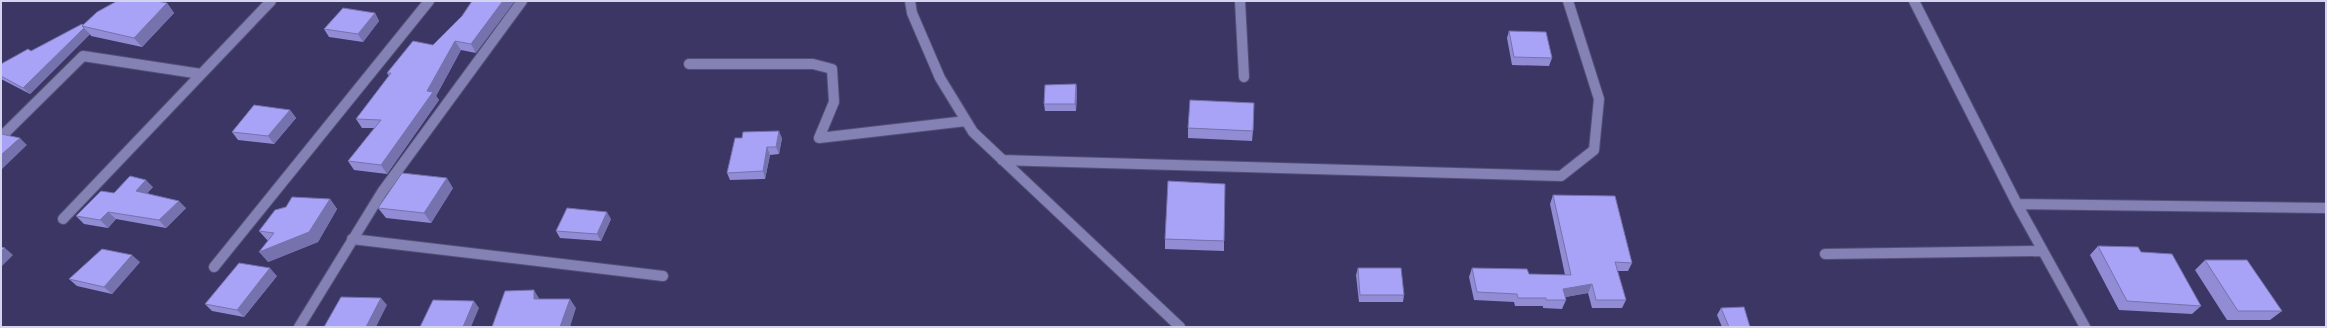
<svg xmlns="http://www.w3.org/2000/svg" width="2327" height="328" font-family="'Archivo Narrow',sans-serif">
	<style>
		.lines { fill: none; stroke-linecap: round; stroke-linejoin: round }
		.minor-casing { stroke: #555077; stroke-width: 12 }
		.minor { stroke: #8481b5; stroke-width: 10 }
		.wall { fill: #918cd4 }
		.shaded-wall { fill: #7672ad }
		.building { fill: #a9a3f7; stroke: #7672ad }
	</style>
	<rect width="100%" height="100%" fill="#3b3664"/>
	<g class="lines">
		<defs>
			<path id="minor" d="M910,1L912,13L940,78L973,132L1180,327
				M1240,1L1244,77
				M1914,1L2017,204L2085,327
				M689,64H813L832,69L834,102L819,138L966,121
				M1,137L83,56L201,74
				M1002,160L1561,176L1594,150L1599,99L1568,1
				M2017,204L2326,208
				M63,219L271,1
				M352,239L663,276
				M1825,254L2043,251
				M214,267L429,1
				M299,327L382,192L522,1"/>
		</defs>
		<use href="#minor" class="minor-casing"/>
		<use href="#minor" class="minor"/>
	</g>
	<path class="wall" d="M167,3L174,13L142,47L91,36L90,34L30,94L1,79V64L31,51L84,25Z
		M375,13L379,21L363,42L329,37L324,29Z
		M462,16L476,53L461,50L436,96L439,100L387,174L354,170L348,161L374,128H362L356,119L389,76L387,73L433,45Z
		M1509,31L1552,58L1549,66L1512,65L1507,38Z
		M1076,84L1077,92L1076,111H1045L1044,104Z
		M290,110L296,118L274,144L238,140L232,132Z
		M1188,128L1253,131L1252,141L1188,138Z
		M782,138L779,154L770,155L765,179L730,180L727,173Z
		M153,187L147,193L186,208L166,228L116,219L108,228L84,224L76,216L114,193Z
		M453,188L431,223L386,218L378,208Z
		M1553,195L1632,263L1628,271H1617L1626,300L1622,308H1592L1588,293L1565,297L1566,300L1562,309L1543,308V306H1515L1514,302L1474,300L1469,277L1472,268L1529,274L1565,275L1550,204Z
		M330,199L337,209L318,242L268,262V241L259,231Z
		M611,219L601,241L560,238L556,231Z
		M1165,239L1224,241V251L1165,249Z
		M2098,246L2141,252L2201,306L2192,314L2119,310L2090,255Z
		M2205,260L2282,311L2270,320H2227L2195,270Z
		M140,262L112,294L77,286L69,279Z
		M1358,268L1404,295L1403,302H1359L1356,275Z
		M277,276L244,317L212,311L205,304Z
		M1721,308L1750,327H1722L1717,315Z"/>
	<path class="shaded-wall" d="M503,1H515L476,53L471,44Z
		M167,3L174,13L142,47L134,38Z
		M375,13L379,21L363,42L358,34Z
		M84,28L90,34L30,94L23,88Z
		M455,41L461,50L436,96L439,100L387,174L381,165Z
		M1076,84L1077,92L1076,111L1075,104Z
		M290,110L296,118L274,144L268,136Z
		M779,131L782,138L779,154L776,147Z
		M20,138L27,145L1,170V155Z
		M767,147L770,155L765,179L763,171Z
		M447,178L453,188L431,223L424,213Z
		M146,180L153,187L143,198L136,191Z
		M330,199L337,209L318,242L268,262L259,252Z
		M179,201L186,208L166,228L159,220Z
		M108,212L116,219L108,228L100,220Z
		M607,212L611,219L601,241L597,234Z
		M5,248L13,255L1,267V251Z
		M132,255L140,262L112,294L104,287Z
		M270,268L277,276L244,317L237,310Z
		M1592,284L1588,293L1560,298L1563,289Z
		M534,290L540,300L534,299Z
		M381,298L387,305L376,327H366Z
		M570,299L576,308L570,327H560Z
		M474,301L479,308L471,327H463Z"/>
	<path class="building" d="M117,1H157L167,3L134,38L82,26L97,12Z
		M472,1H503L471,44L455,41L427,91L433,92L381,165L348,161L381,120L356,119L391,73H387L413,41L433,45L462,16Z
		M343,8L375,13L358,34L324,29Z
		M82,24L83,25L82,26L84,28L23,88L1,76V64L28,49L31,51Z
		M1509,31L1546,32L1552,58L1514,57Z
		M1076,84L1075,104H1044L1045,85Z
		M1190,100L1254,103L1253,131L1188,128Z
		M254,105L290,110L268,136L232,132Z
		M779,131L776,147H767L763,171L727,173L735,138H742L743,132Z
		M1,134L20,138L1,155Z
		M402,173L447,178L424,213L378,208Z
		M130,176L146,180L136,191L179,201L159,220L108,212L100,220L76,216L101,191L114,193Z
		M1168,181L1225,184L1224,241L1165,239Z
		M1553,195L1615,196L1632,263L1615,262L1626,300H1596L1592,284L1563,289L1566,300H1546V298H1518L1517,294L1477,292L1472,268L1527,269L1529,274L1571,275Z
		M292,197L330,199L309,232L259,252L274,233L259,231L275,210L286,207Z
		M567,208L607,212L597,234L556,231Z
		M2098,246L2138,247L2141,252L2172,254L2201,306L2127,301Z
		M1,247L5,248L1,251Z
		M102,249L132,255L104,287L69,279Z
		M2205,260H2247L2282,311H2238Z
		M239,263L270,268L237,310L205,304Z
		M1358,268H1401L1404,295H1360Z
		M534,290V299H570L560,327H492L505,291Z
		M341,297L381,298L366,327H324Z
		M433,300L474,301L463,327H420Z
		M1744,307L1750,327H1729L1721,308Z"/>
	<rect width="2327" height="328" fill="none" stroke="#d4d4f0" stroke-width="4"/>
</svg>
